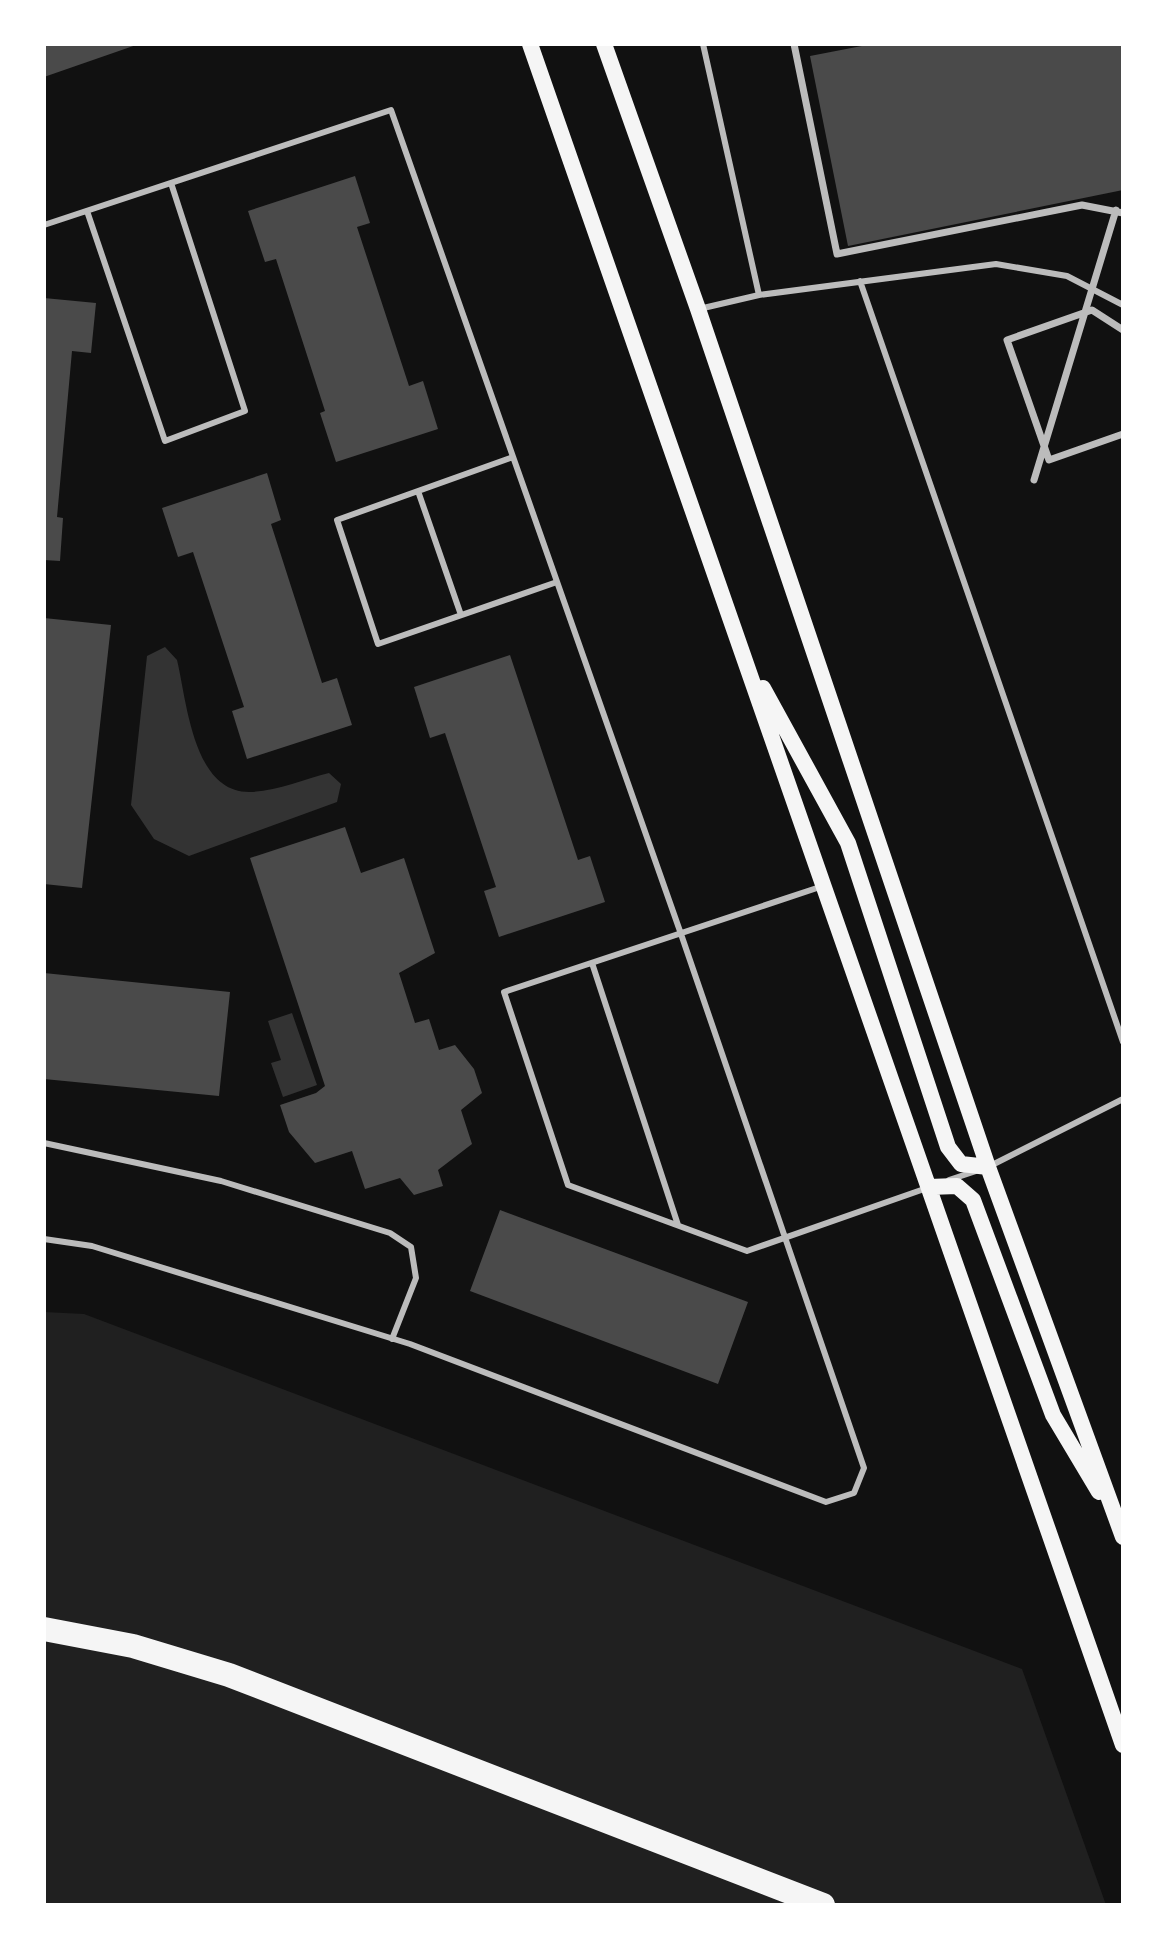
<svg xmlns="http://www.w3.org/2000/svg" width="1167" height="1949" font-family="Bitter,serif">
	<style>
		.green { fill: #202020 }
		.water { fill: #333 }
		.building { fill: #4a4a4a }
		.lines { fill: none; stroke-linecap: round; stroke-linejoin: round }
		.service { stroke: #bcbcbc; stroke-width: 6 }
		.pedestrian { stroke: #bcbcbc; stroke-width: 7 }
		.secondary { stroke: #f5f5f5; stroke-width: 16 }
		.motorway { stroke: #f5f5f5; stroke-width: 24 }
	</style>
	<rect width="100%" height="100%" fill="#111"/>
	<path class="green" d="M44,1312L84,1314L1022,1669L1106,1905H44Z"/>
	<path class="water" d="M165,647L177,660C187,702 193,792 249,792C274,792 305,779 329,773L341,784L337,802L189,856L154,839L131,805L147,656Z
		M292,1013L317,1085L283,1097L271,1063L281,1060L268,1021Z"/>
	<path class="building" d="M44,44H139L44,77Z
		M872,44H1123V190L848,246L810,56Z
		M355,176L370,223L357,227L409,386L423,381L438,429L336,462L320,413L325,411L276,259L265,262L248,211Z
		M44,298L96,303L91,353L72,351L57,517L63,518L60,561L44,560Z
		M267,473L281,520L271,524L322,683L337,678L352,725L247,759L232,711L244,707L193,552L178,557L162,508Z
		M44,618L111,625L82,888L44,884Z
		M510,655L578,860L590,856L605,902L499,937L484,891L496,887L445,733L430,738L414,687Z
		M345,827L361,873L404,858L435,953L399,973L415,1023L429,1019L439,1050L455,1045L474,1069L482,1093L461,1110L472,1144L438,1170L443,1186L414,1195L400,1178L365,1189L352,1151L315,1163L289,1132L280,1105L316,1093L325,1086L250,858Z
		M44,973L230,992L219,1096L44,1079Z
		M500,1210L748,1302L718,1384L470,1291Z"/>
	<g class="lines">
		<path class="service" d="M703,44L759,295
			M87,211L165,441L245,411L171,183
			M44,225L391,110L681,934L864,1468L854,1493L826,1502L410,1344L92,1246L44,1239
			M860,281L1123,1042
			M699,309L759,295L996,264L1067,276L1123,305
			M513,457L337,520L378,644L557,582
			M418,491L461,615
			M823,886L504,992L568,1185L747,1251L927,1188
			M592,963L678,1225
			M44,1143L221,1181L390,1233L411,1247L416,1278L392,1339
			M990,1166L1123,1099
			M949,1180L976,1171"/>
		<path class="pedestrian" d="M794,44L837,254L1082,205L1123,213
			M1123,330L1092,310L1007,340L1049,460L1123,434
			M1034,480L1116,210"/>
		<path class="secondary" d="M530,44L1123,1745
			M604,44L698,309L988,1167L1123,1537
			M763,688L848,843L948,1147L961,1164L988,1167
			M929,1187L957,1186L973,1200L1053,1415L1099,1492"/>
		<path class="motorway" d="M44,1629L133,1646L229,1675L823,1905"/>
	</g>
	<rect width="1167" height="1949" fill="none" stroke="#ffffff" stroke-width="92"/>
</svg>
